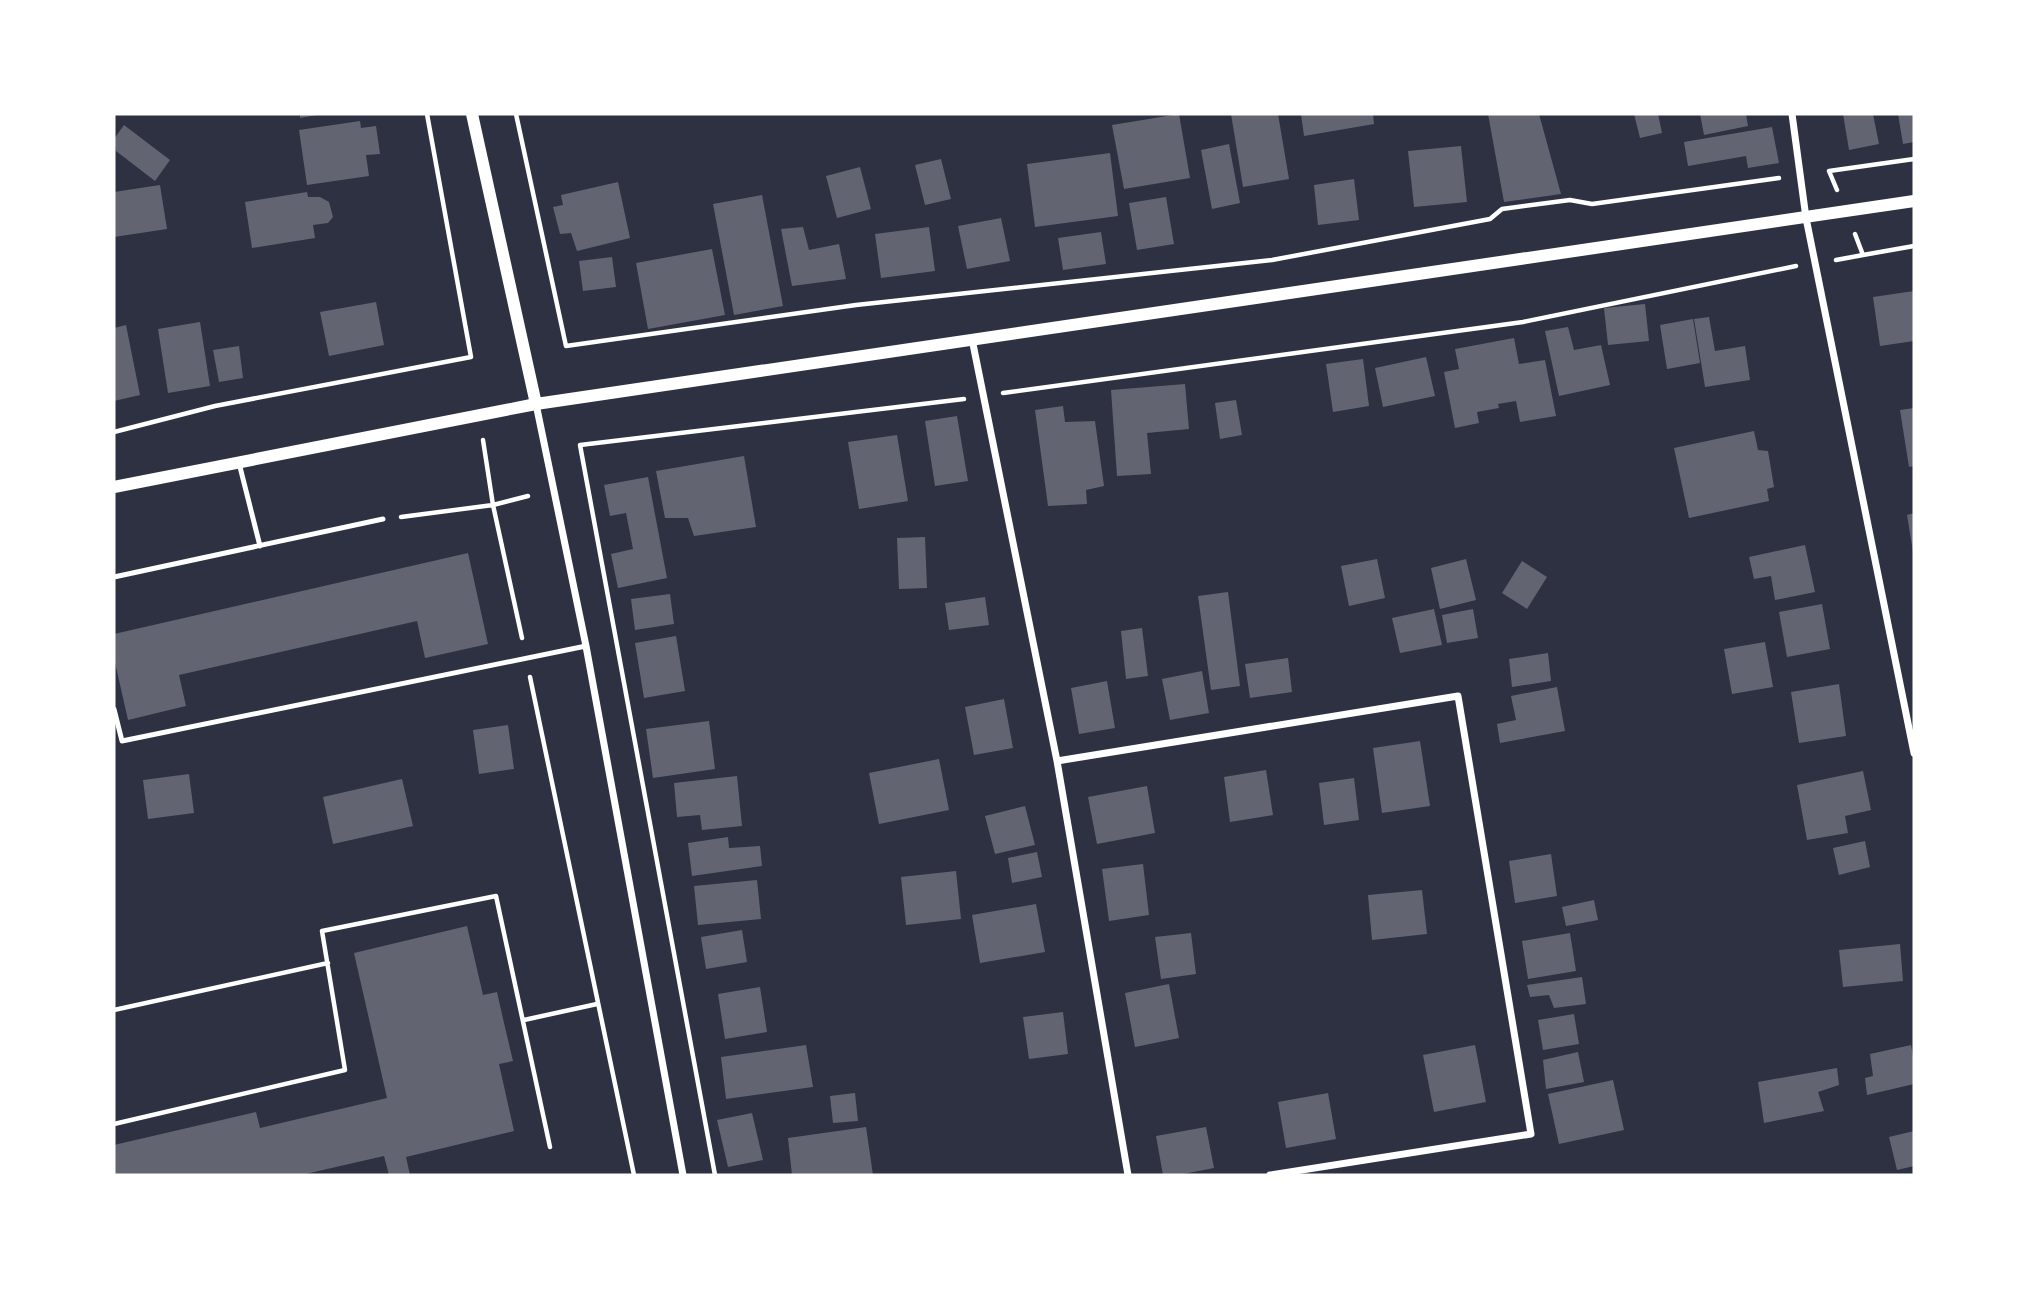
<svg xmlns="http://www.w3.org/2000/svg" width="2028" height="1289" font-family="Roboto,sans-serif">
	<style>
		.building { fill: #626471 }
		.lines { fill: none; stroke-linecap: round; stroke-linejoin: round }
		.path { stroke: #fff; stroke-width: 4.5 }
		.service { stroke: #fff; stroke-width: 5 }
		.minor { stroke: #fff; stroke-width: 7 }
		.tertiary { stroke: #fff; stroke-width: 12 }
	</style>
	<rect width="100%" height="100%" fill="#2d3142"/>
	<path class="building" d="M300,114H317V115L300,118Z
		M1179,114L1190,178L1124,189L1112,125Z
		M1231,114H1278L1289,179L1243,187Z
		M1301,114H1373L1374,124L1304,136Z
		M1488,114H1539L1561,194L1504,202Z
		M1634,114H1658L1662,133L1640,138Z
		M1700,114H1746L1748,126L1704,135Z
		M1843,114H1873L1879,144L1849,150Z
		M1898,114H1914V142L1903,144Z
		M360,121L361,128L376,126L380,154L366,155L369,176L307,185L299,130Z
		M124,125L170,160L155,181L116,151L114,139Z
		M1772,127L1779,163L1748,168L1746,156L1688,166L1684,142Z
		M1229,144L1240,203L1212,209L1201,150Z
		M1461,146L1467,202L1414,207L1408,151Z
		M1110,153L1118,216L1035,227L1027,164Z
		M941,159L951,199L925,205L915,165Z
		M860,167L871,209L837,218L826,176Z
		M1354,179L1359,220L1318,225L1314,185Z
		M618,182L630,238L577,251L571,233L560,234L553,207L563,205L561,195Z
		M160,185L167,229L114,237V192Z
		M307,192L308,197H320L329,202L333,217L328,223L313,225L315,238L252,248L245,202Z
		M762,195L783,306L734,315L713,204Z
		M1166,197L1174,244L1137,250L1129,203Z
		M1001,218L1010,261L967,269L958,226Z
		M803,227L809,250L839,244L846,279L792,286L781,229Z
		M929,227L935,271L881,278L875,234Z
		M1101,232L1106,264L1063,270L1058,238Z
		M712,249L725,315L648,329L636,263Z
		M612,257L616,287L583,291L579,261Z
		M1914,291V341L1880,346L1873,297Z
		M376,302L384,345L329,356L320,312Z
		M1645,304L1649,341L1608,345L1604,308Z
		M1709,317L1715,351L1745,346L1750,380L1705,387L1694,319Z
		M1693,319L1700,363L1667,369L1660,325Z
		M200,322L210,386L168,393L158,329Z
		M126,325L140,395L114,401V328Z
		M1568,327L1574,350L1601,345L1610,385L1559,396L1545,331Z
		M1514,338L1519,364L1545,360L1556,416L1520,422L1516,401L1498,404L1499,408L1477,412L1479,423L1455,428L1444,372L1459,369L1455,349Z
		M239,346L243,378L219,382L213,350Z
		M1426,357L1435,396L1383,407L1375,368Z
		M1363,359L1369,406L1333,412L1326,364Z
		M1185,384L1189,429L1147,433L1151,474L1117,476L1111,390Z
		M1236,400L1242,435L1220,439L1215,403Z
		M1063,406L1065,422L1095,421L1104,486L1086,490L1087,504L1048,506L1035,410Z
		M1914,408V466L1909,467L1900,410Z
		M957,416L968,481L935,486L925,421Z
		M1754,431L1758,450L1768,451L1774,487L1767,489L1769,501L1689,518L1674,448Z
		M897,435L908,501L859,509L848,442Z
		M744,456L756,527L694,536L688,518H665L656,471Z
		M648,477L667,578L618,588L611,554L633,549L626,513L610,516L604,485Z
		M1914,513V552H1913L1907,515Z
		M925,537L927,588L899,589L897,538Z
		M1805,545L1815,592L1775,600L1771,576L1754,579L1749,557Z
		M468,553L488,644L425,658L417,621L179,675L186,706L128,720L114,658V634Z
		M1377,559L1385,598L1349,606L1341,566Z
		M1466,559L1476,600L1440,609L1431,568Z
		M1522,561L1547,577L1527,609L1502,593Z
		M1228,592L1240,686L1211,690L1198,596Z
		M670,594L674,624L635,630L631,599Z
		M985,597L989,625L949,630L945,603Z
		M1822,604L1830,649L1787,657L1779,612Z
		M1434,609L1442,645L1400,653L1392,618Z
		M1473,609L1478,638L1447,643L1442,615Z
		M1142,628L1148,676L1126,679L1121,631Z
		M676,636L685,691L644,698L635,643Z
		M1765,642L1773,687L1732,694L1724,649Z
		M1548,653L1551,681L1512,687L1509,659Z
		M1288,658L1292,692L1250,698L1245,664Z
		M1202,671L1209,713L1170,720L1162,679Z
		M1107,681L1115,728L1079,734L1071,688Z
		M1839,684L1846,736L1799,743L1791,692Z
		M1557,687L1565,731L1500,743L1497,724L1516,720L1511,696Z
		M1004,699L1013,748L974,755L965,707Z
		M709,721L715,769L653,778L646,729Z
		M508,725L514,769L479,774L473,730Z
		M1420,741L1430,806L1382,813L1373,748Z
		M939,759L949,810L879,824L869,773Z
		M1266,770L1273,815L1230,822L1224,777Z
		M1863,771L1871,810L1845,816L1848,833L1807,840L1797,785Z
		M189,774L194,813L148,819L143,780Z
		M737,776L742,826L702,830L700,815L677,817L674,783Z
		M1354,778L1359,820L1324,825L1319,783Z
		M402,779L413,826L333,844L323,797Z
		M1147,786L1155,833L1097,844L1088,797Z
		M1025,806L1035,845L995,854L985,816Z
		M728,837L729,848L760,846L762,866L692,876L688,843Z
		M1865,841L1870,867L1839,875L1833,848Z
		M1037,852L1042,877L1012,883L1008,858Z
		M1551,854L1557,896L1515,903L1509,861Z
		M1143,864L1149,915L1109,921L1102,869Z
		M956,871L961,919L906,925L901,877Z
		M757,880L761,919L698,925L694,886Z
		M1422,890L1427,934L1372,940L1368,895Z
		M1594,900L1598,920L1566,926L1562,907Z
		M1036,904L1045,952L980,963L972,915Z
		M467,926L483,995L497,992L504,1023L513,1061L499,1064L514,1131L406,1157L410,1175H389L384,1156L301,1175H114V1145L256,1112L260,1128L387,1098L354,953Z
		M742,930L747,962L706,969L701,937Z
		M1191,933L1196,974L1161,979L1155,937Z
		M1570,933L1576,971L1528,979L1522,941Z
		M1900,944L1903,981L1843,987L1839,950Z
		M1582,977L1586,1004L1554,1008L1549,995L1530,997L1527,985Z
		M1169,984L1179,1038L1135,1047L1125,993Z
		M760,987L767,1032L725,1039L718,994Z
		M1063,1012L1068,1054L1029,1059L1023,1017Z
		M1574,1014L1579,1044L1543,1050L1538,1020Z
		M806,1045L813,1087L726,1099L721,1057Z
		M1475,1045L1486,1102L1434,1112L1423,1055Z
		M1911,1045L1914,1062V1084L1867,1095L1865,1078L1873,1076L1870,1054Z
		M1578,1052L1584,1082L1546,1089L1543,1060Z
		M1837,1068L1839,1085L1818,1092L1824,1111L1764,1123L1758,1082Z
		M1613,1080L1624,1130L1559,1144L1548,1094Z
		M855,1093L858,1121L833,1123L830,1096Z
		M1328,1093L1336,1139L1286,1148L1278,1102Z
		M752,1113L763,1160L728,1167L717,1120Z
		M866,1127L873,1175H792L788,1138Z
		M1206,1127L1214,1168L1178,1175H1163L1156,1136Z
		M1914,1131V1166L1897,1170L1889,1137Z"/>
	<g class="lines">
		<path class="path" d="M516,114L566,346L856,305L1272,260L1490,219L1502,209L1570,200L1592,204L1779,178
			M1829,171L1837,190
			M1829,171L1914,159
			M1863,255L1914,246
			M1836,260L1863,255L1855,234
			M1003,393L1523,322L1796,266
			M114,432L215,406L471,357L427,114
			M483,440L493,505L522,638
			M401,517L493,505L528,496
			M530,677L634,1175
			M114,1010L328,963
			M524,1020L597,1004
			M114,1124L345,1070L322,931L496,896L550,1147
			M715,1175L580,445L964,399"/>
		<path class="service" d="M239,463L260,546
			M114,577L383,519
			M114,709L122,741L586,646"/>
		<path class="minor" d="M1792,114L1806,218L1914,753
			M972,339L1057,761L1128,1175
			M536,404L586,646L683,1175
			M1057,761L1458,696L1531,1134L1270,1175"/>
		<path class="tertiary" d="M472,114L536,404
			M114,487L536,404L1914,201"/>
	</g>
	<rect width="2028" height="1289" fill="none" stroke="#ffffff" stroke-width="231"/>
</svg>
